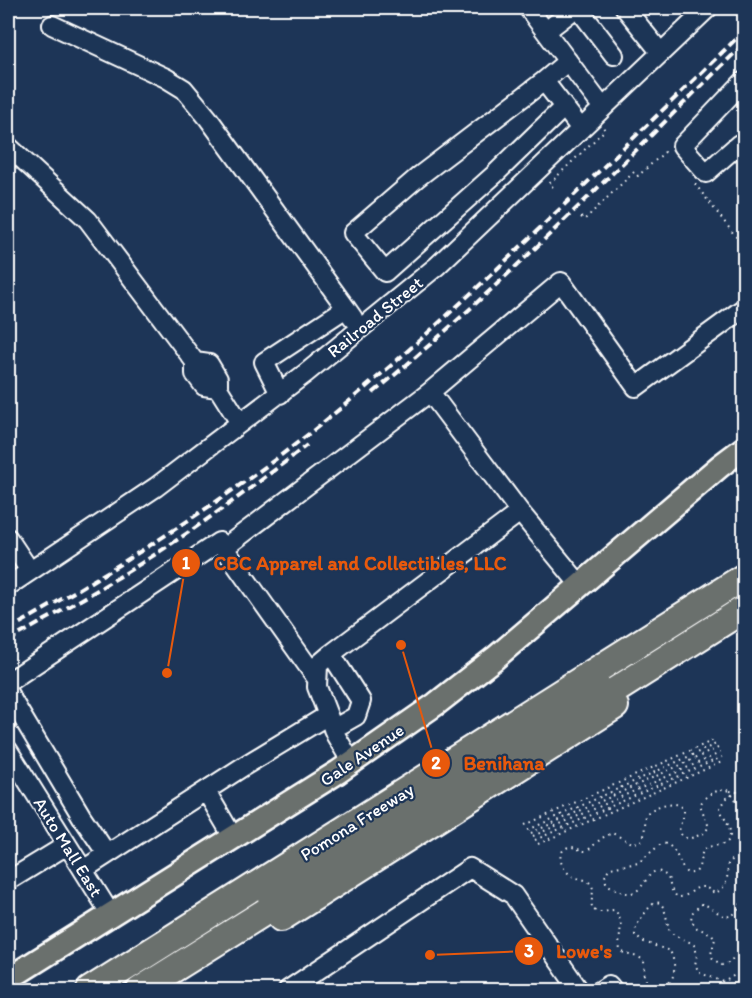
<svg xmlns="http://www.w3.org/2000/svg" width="752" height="998" font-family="Itim,sans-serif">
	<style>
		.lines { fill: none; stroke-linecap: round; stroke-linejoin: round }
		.minor-casing { stroke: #fff; stroke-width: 22 }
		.major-casing { stroke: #fff; stroke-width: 27 }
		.highway-casing { stroke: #fff; stroke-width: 30 }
		.path { stroke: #fff; stroke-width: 2; stroke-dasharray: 1.5 4.5; stroke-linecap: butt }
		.minor { stroke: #1d3557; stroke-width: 18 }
		.major { stroke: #6b706d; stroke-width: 22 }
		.highway { stroke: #6b706d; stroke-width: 26 }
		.rail { stroke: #fff; stroke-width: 4; stroke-dasharray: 9 4.5; stroke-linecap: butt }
		.labels { text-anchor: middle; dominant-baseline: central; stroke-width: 4.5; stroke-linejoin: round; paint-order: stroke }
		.street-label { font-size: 18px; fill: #fff; stroke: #1d3557 }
		.leader { fill: none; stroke: #e8590c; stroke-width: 2 }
		.callout-dot { fill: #e8590c; stroke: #1d3557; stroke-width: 2 }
		.mark-label { font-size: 18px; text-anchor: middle; font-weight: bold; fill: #fff }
		.callout-label { font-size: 20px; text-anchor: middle; font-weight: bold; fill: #e8590c; stroke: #1d3557; stroke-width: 4.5; stroke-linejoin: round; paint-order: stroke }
	</style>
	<rect width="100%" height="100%" fill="#1d3557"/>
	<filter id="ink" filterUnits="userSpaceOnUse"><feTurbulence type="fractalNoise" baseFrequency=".0167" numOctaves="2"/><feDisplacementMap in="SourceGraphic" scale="12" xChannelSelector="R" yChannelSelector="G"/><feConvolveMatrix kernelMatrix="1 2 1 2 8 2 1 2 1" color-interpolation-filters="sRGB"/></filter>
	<g filter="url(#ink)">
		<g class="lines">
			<defs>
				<path id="minor" d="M528,8L603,108
					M578,8L614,55
					M625,8L661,53
					M52,25L166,78L184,89L208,118L346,308
					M546,31L576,8
					M568,61L544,81L581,129
					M544,81L418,177L353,233L385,272L494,175L564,107
					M739,144L706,173L682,146L744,81
					M8,146L88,220L195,362
					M218,388L204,386L195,374V362L209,364L218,379V388L240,423
					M430,392L561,282L636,387L744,308
					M280,394L264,362L346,308L353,318
					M8,538L30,571
					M8,586L156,487L306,373L437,266L708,8
					M331,654L361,701L356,716L333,729
					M317,679L224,548L430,392L520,512
					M8,682L219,542L224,548
					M8,693L82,817L107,854
					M8,750L110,913
					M352,763L336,736L317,687L318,665L331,654L520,512L580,585
					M206,791L233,837
					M83,870L244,766L328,715
					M8,881L67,845
					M288,990L470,868L513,895L579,990
					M601,990L609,985L613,990"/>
				<path id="major" d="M8,979L338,772L436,704L495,658L720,466L744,448"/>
				<path id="highway" d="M589,707L744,609
					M271,897L600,689
					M281,918L615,706
					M90,990L744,577
					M140,990L292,895"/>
			</defs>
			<use href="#minor" class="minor-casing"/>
			<use href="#major" class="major-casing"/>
			<use href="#highway" class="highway-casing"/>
			<path class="path" d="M695,184L744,247
				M553,187L549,184L605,130L603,127
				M581,217L584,220L634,172L638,176L668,149
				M730,791L744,793
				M733,795L727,798L720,808C722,817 731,825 730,835C729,850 710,842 704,850C697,859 704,875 687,873C677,864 678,845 662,843L638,863L610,868C606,872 604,876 606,882C608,886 614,888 618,890C649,906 643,855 668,877L671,889L677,897C694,898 695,877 714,893C729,889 727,876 728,864L744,848
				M744,809L727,790C717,789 705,795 700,805L709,827L703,834L688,839C671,832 685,821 684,809C675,798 655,806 646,814L644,836L640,842L632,843L612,833L602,838L587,851C581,852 575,846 569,847C567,847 563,850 562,852C557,860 565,872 572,876C579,880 588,878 592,886C596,894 584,911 601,912C606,912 610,910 615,910C626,925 617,934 620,950C627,957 637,954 644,961L645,979L653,989C676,988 678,967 670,951L641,941L635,935C635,925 640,920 645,913C666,883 666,926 670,931C676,939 688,939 695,946L697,955L695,965L700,973L724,982L744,969
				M525,825L714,740
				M528,830L716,744
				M531,833L718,748
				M533,836L720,753
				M535,840L722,757
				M538,844L724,761
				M744,892C743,897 742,902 740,907C726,929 715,905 701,904L692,913L691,920L697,928L712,934L715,939L711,954L713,959L722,965L728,963L739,953L741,930L744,922"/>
			<use href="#minor" class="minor"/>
			<use href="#major" class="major"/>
			<use href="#highway" class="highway"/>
			<path class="rail" d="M373,393C504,285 623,162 744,44
				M8,630C116,569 222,503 320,425C406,356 486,280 565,204C625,146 685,89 744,31
				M8,641C41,622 75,604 107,584C177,543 243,495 307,445"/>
		</g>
	</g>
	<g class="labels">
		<g class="street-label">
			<text transform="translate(375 317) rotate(-39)">Railroad Street</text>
			<text transform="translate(362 755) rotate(-34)">Gale Avenue</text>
			<text transform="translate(357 822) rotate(-32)">Pomona Freeway</text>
			<text transform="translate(68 847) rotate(58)">Auto Mall East</text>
		</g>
	</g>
	<path class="leader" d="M167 673L186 563M401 645L436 763M430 955L529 951"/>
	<g class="callout-dot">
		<circle cx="167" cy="673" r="6"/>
		<circle cx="401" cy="645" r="6"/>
		<circle cx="430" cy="955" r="6"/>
		<circle cx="186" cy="563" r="15"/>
		<circle cx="436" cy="763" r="15"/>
		<circle cx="529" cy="951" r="15"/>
	</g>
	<g class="mark-label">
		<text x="186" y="569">1</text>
		<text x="436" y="769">2</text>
		<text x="529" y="957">3</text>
	</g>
	<g class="callout-label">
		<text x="360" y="570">CBC Apparel and Collectibles, LLC</text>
		<text x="504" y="770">Benihana</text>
		<text x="584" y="958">Lowe's</text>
	</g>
	<rect width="752" height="998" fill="none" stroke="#1d3557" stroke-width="30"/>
	<rect x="15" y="15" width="722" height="968" fill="none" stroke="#fff" stroke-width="2" filter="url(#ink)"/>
</svg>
